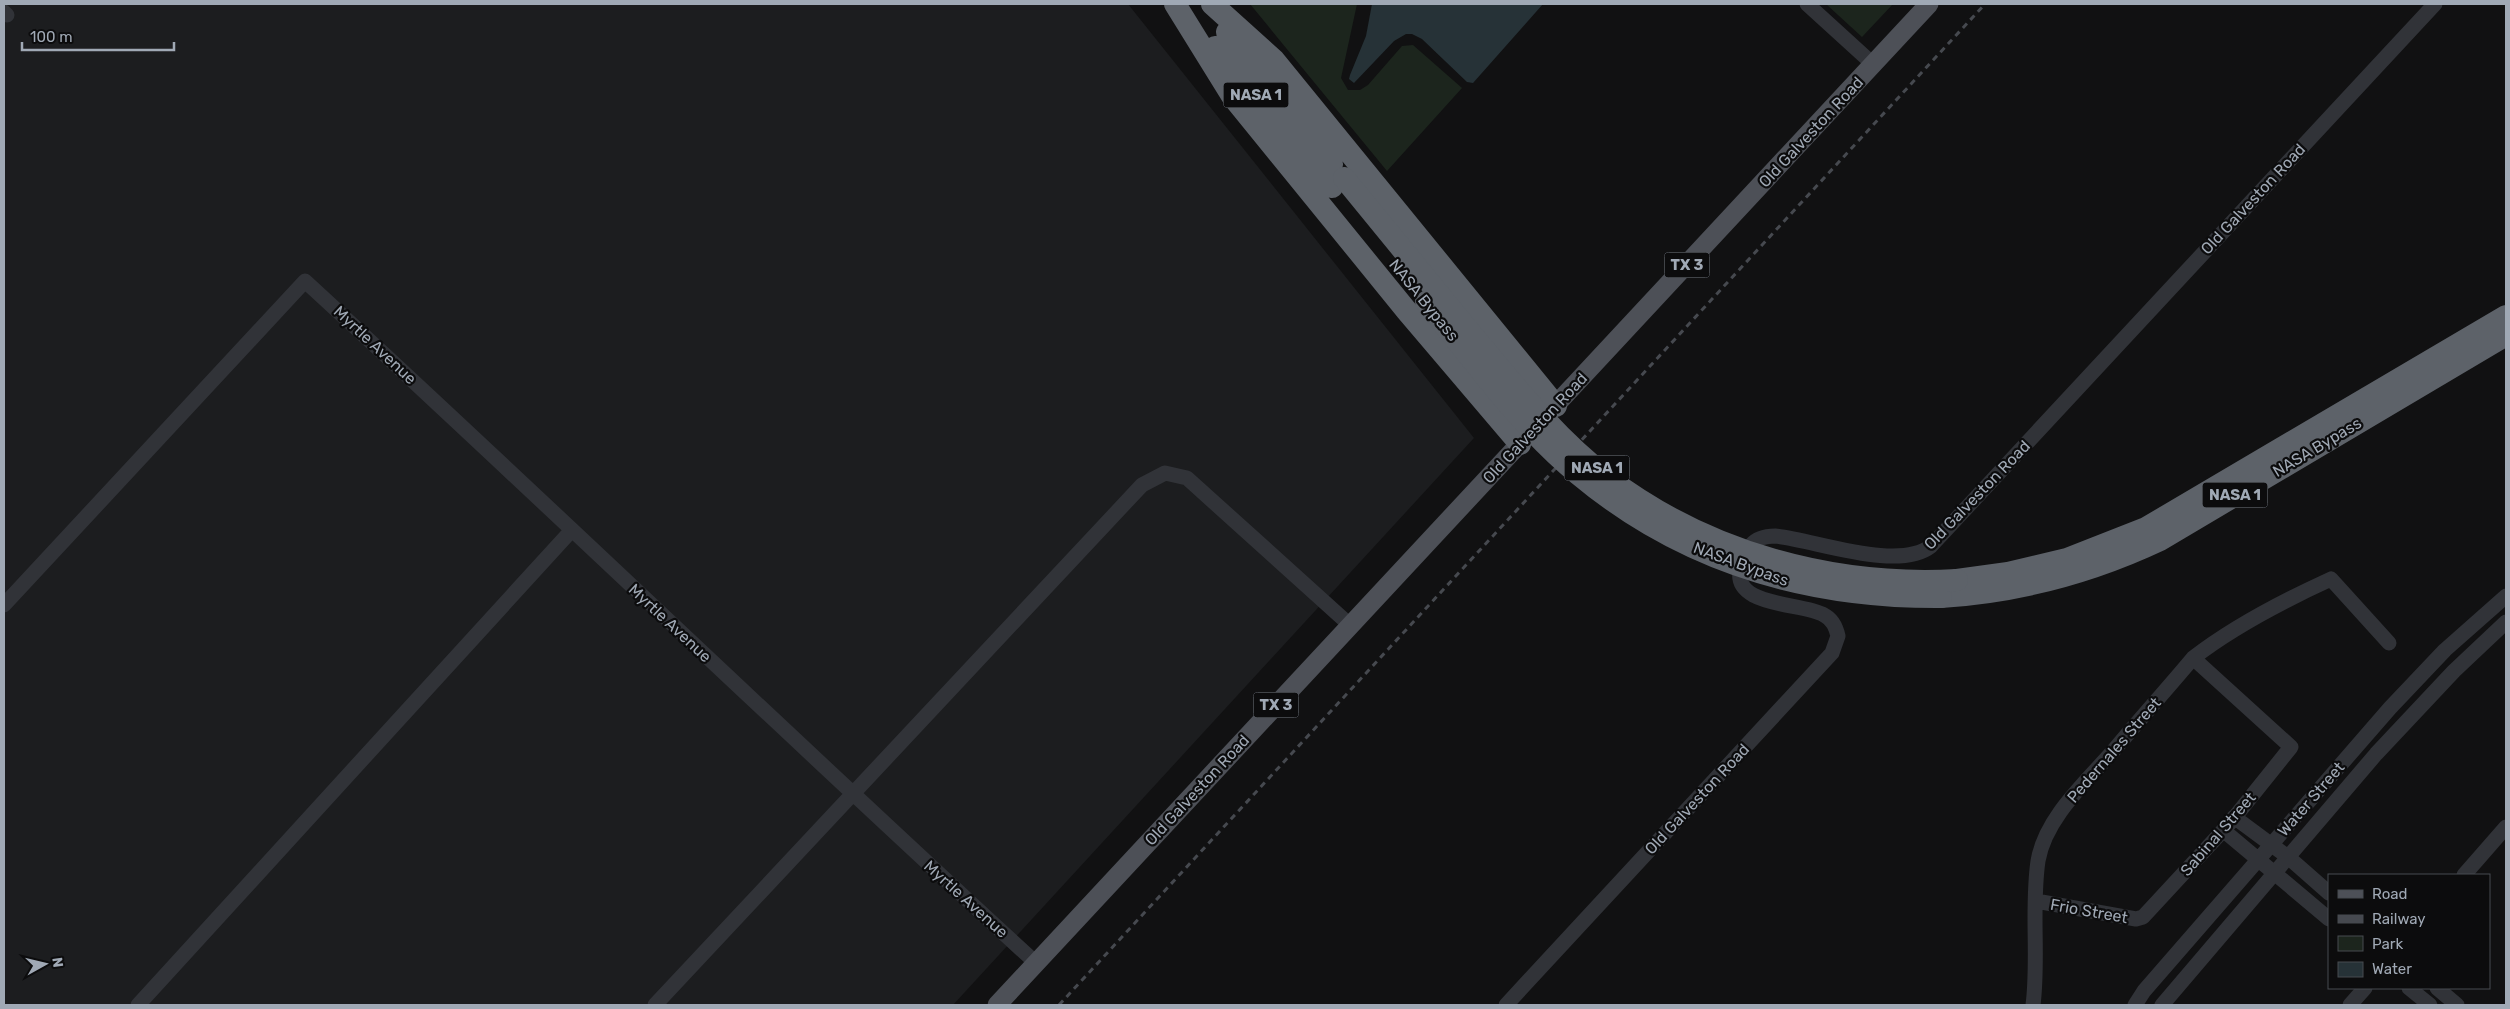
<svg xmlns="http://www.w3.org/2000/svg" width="2510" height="1009" font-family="Rubik,sans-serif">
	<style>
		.built { fill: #1c1d1f }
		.green { fill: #1c251d }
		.water { fill: #263237 }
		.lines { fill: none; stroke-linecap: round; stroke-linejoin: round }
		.minor { stroke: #313338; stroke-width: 15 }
		.major { stroke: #4d5057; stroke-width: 19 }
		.highway { stroke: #5d6269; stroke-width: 22 }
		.rail { stroke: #46494f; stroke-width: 3; stroke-dasharray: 6 5; stroke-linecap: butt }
		.highway-bridge { stroke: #5d6269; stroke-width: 22 }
		.labels { text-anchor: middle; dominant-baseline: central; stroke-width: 4.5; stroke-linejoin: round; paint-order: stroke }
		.shield { fill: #0c0c0d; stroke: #747a83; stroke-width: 1 }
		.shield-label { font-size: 15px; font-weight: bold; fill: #a0a9b5 }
		.street-label { font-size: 16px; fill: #a0a9b5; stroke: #0c0c0d }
	</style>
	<rect width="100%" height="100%" fill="#111112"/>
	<path class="built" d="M4,4H1128L1474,438L953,1005H4Z"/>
	<path class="green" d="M1250,4H1357L1341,78L1348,90H1360L1368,85L1402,46L1413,45L1462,88L1387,171Z
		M1826,4H1893L1862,37Z"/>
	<path class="water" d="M1372,4H1543L1473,83L1467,82L1422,39L1412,34H1406L1394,41L1354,83L1349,79L1350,75L1366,36Z"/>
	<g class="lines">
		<path class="minor" d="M1807,4L1874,65
			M4,12L7,15
			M4,605L305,281C551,507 790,738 1036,963
			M2234,817L2288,857L2329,893
			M2223,830L2329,919
			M2464,875L2506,827
			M2036,901L2136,919L2143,917L2230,823L2291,747L2193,658
			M2409,988L2430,1005
			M2437,988L2457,1005
			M138,1005L571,531
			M655,1005L1142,485L1165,473L1187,478L1351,626
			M1506,1005L1832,653L1838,636C1836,627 1832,619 1824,615C1802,602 1729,608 1741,566C1743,559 1746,551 1751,545C1757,538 1766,536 1775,536C1815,540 1898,572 1931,546L2435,4
			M2033,1005C2039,958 2031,909 2038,861C2045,818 2086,782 2114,750C2140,719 2167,689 2193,658C2233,627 2285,600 2331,579L2389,643
			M2135,1005L2144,991L2390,708L2445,650L2506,596
			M2162,1005L2376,754L2454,671L2506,622
			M2350,1005L2365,988"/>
		<path class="major" d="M997,1005L1929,4"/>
		<path class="highway" d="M1175,4L1232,96L1406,310L1520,444
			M1212,4L1274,60L1556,406
			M1227,32L1332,164
			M1215,47L1332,187
			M1957,580L2008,573L2067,559L2146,528L2506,316
			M1941,597C2019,592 2090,573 2160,540L2506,335"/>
		<path class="rail" d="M1059,1005L1985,4"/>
		<path class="highway-bridge" d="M1344,178C1387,231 1431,284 1474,337C1515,386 1556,438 1607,477C1707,553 1833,587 1957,580
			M1426,302C1474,361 1519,425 1578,474C1683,562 1806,598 1941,597"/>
	</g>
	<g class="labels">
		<g class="shield">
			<rect x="1223.5" y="82.5" width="65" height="25" rx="4"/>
			<rect x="1664.5" y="252.5" width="45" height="25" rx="4"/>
			<rect x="1564.5" y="455.5" width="65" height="25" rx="4"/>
			<rect x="2202.5" y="482.5" width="65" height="25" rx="4"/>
			<rect x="1253.5" y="692.5" width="45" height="25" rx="4"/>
		</g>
		<g class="shield-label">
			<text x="1256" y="95">NASA 1</text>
			<text x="1687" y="265">TX 3</text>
			<text x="1597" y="468">NASA 1</text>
			<text x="2235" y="495">NASA 1</text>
			<text x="1276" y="705">TX 3</text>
		</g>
		<g class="street-label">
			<text transform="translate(1811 132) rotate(-47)">Old Galveston Road</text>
			<text transform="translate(2253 199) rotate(-47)">Old Galveston Road</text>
			<text transform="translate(1424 300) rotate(51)">NASA Bypass</text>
			<text transform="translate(375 345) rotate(43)">Myrtle Avenue</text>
			<text transform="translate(1535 428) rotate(-47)">Old Galveston Road</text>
			<text transform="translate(2317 447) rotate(-31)">NASA Bypass</text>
			<text transform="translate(1977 495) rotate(-46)">Old Galveston Road</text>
			<text transform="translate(1741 564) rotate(20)">NASA Bypass</text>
			<text transform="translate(670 623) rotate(43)">Myrtle Avenue</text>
			<text transform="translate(2114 750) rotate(-49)">Pedernales Street</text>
			<text transform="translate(1197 790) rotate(-47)">Old Galveston Road</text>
			<text transform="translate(1697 799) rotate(-47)">Old Galveston Road</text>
			<text transform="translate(2311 799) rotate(-49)">Water Street</text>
			<text transform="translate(2218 834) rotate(-49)">Sabinal Street</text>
			<text transform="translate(966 899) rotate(42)">Myrtle Avenue</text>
			<text transform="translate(2089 911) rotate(10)">Frio Street</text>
		</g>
	</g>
	<rect width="2510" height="1009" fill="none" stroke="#a0a9b5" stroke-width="10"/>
	<rect x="2328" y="874" width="162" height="115" fill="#0c0c0d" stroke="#474b50"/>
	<rect x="2338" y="890" width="25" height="8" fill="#4d5057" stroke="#474b50"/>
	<text x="2372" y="899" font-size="15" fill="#a0a9b5">Road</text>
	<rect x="2338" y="915" width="25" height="8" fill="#46494f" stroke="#474b50"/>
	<text x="2372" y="924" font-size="15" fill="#a0a9b5">Railway</text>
	<rect x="2338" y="936" width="25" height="15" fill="#1c251d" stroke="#474b50"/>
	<text x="2372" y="949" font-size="15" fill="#a0a9b5">Park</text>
	<rect x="2338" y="962" width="25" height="15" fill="#263237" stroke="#474b50"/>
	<text x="2372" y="974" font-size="15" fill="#a0a9b5">Water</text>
	<g transform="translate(45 964) rotate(82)" stroke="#0c0c0d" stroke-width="4" paint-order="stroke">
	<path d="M0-4L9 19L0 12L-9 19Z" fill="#a0a9b5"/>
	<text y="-8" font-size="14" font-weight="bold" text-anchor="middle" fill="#a0a9b5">N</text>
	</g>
	<path d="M22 42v8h152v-8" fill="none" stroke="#a0a9b5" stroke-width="2.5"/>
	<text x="30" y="42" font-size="15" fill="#a0a9b5" stroke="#0c0c0d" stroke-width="4" paint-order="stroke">100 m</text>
</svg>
